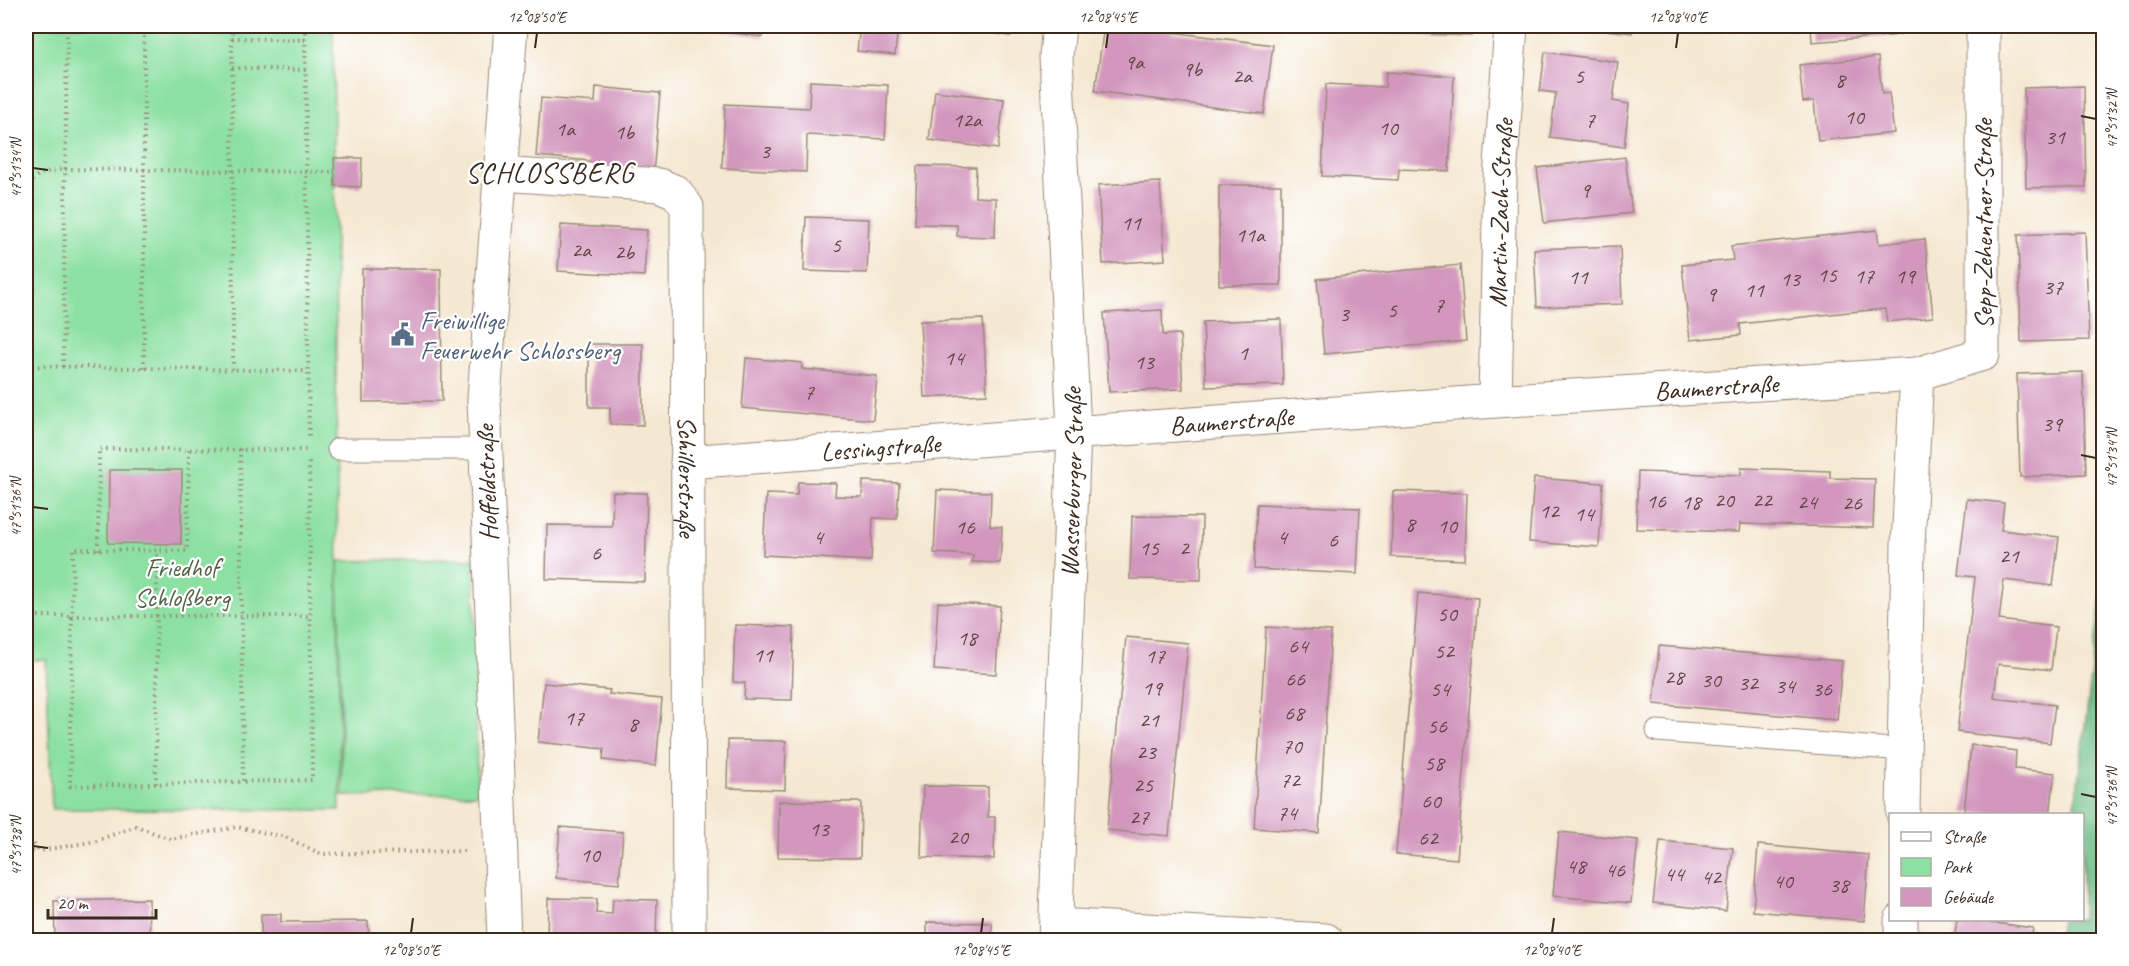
<svg xmlns="http://www.w3.org/2000/svg" width="2129" height="966" font-family="Caveat,sans-serif">
	<style>
		.green { fill: #8be0a2; stroke: #638560; stroke-width: 1.5 }
		.forest { fill: #70be88; stroke: #567453; stroke-width: 1.5 }
		.building { fill: #d397be }
		.lines { fill: none; stroke-linecap: round; stroke-linejoin: round }
		.service-casing { stroke: #988978; stroke-width: 23 }
		.minor-casing { stroke: #988978; stroke-width: 35 }
		.path { stroke: #988978; stroke-width: 4; stroke-dasharray: 1.5 4.5; stroke-linecap: butt }
		.service { stroke: #fff; stroke-width: 21 }
		.minor { stroke: #fff; stroke-width: 33 }
		.ticks { fill: none; stroke: #3b2a1e; stroke-width: 2 }
		.labels { text-anchor: middle; dominant-baseline: central; stroke-width: 4.5; stroke-linejoin: round; paint-order: stroke }
		.number-label { font-size: 22px; fill: #614546 }
		.street-label { font-size: 26px; fill: #3b2a1e; stroke: #fff }
		.service-label { font-size: 26px; fill: #4e5e75; stroke: #fff; text-anchor: start }
		.park-label { font-size: 26px; fill: #536146; stroke: #fff }
		.quarter-label { font-size: 28px; letter-spacing: 1.5px; fill: #3b2a1e; stroke: #fff }
		.neatline { fill: none; stroke: #3b2a1e; stroke-width: 2 }
		.ticks-label { font-size: 15px; text-anchor: middle; fill: #3b2a1e }
	</style>
	<rect width="100%" height="100%" fill="#fff"/>
	<filter id="ink" filterUnits="userSpaceOnUse"><feTurbulence type="fractalNoise" baseFrequency=".0167" numOctaves="2"/><feDisplacementMap in="SourceGraphic" scale="12" xChannelSelector="R" yChannelSelector="G"/><feConvolveMatrix kernelMatrix="1 2 1 2 8 2 1 2 1" color-interpolation-filters="sRGB"/></filter>
	<filter id="wash" filterUnits="userSpaceOnUse"><feTurbulence type="fractalNoise" baseFrequency=".008" numOctaves="4" result="noise"/><feDisplacementMap in="SourceGraphic" scale="24" xChannelSelector="R" yChannelSelector="G"/><feGaussianBlur stdDeviation="1.35" result="paint"/><feColorMatrix in="noise" values="0 0 0 0 0 0 0 0 0 0 0 0 0 0 0 0 0 1.4 0 .05"/><feComposite in="paint" operator="in"/></filter>
	<g filter="url(#wash)">
		<rect width="100%" height="100%" fill="#f5e8d2"/>
		<path class="green" d="M32,26H333L340,810L52,809L46,660H26V64Z
			M474,559L477,794L342,796L338,561Z"/>
		<path class="forest" d="M2103,583V940H2058L2061,920H2082V814H2074Z"/>
		<g id="blocks">
			<path class="building" d="M699,26H764L763,37L698,28Z
				M860,26H898L895,55L857,51Z
				M953,26H1011L1010,36Z
				M1104,26H1173L1172,32L1273,45L1264,114L1095,91Z
				M1389,26H1473L1472,36L1389,33Z
				M1575,26H1633L1632,33L1575,27Z
				M1811,26H1899L1900,35L1812,42Z
				M1545,52L1618,62L1613,101L1629,104L1624,147L1550,137L1556,93L1540,91Z
				M1878,57L1882,94L1889,93L1894,133L1818,141L1814,101L1803,102L1799,65Z
				M1386,72L1454,76L1449,171L1399,169L1398,180L1322,176L1326,84L1385,87Z
				M810,81L888,85L885,139L807,135L806,172L722,168L725,104L809,108Z
				M2084,86L2086,187L2026,188L2024,88Z
				M596,87L660,93L653,175L588,170L590,161L536,156L541,98L595,102Z
				M935,91L1004,99L998,149L929,140Z
				M1625,157L1632,213L1544,223L1537,168Z
				M334,158H362L361,187L335,186Z
				M917,166L976,167L975,197L996,198L995,237L957,236V225L915,224Z
				M1160,182L1165,260L1103,264L1098,185Z
				M1219,185H1281V285H1219Z
				M806,217L869,219L867,273L804,271Z
				M561,225L647,230L644,276L558,271Z
				M1877,230L1879,244L1925,239L1933,317L1887,322L1885,309L1849,312L1740,324L1741,335L1690,340L1682,265L1733,260L1731,246Z
				M2085,232L2089,340L2021,342L2018,235Z
				M1620,246L1622,304L1537,307L1534,249Z
				M1460,265L1466,341L1324,354L1317,279Z
				M362,269H441L442,401L363,402Z
				M1162,310L1163,335L1180,334L1183,389L1109,392L1104,313Z
				M983,319L987,394L924,397L920,321Z
				M1281,319L1283,385L1206,387L1203,322Z
				M589,344H643V425L610,424V407H589Z
				M746,358L802,363V369L877,376L873,420L742,408Z
				M2083,372L2086,474L2020,477L2017,374Z
				M1741,468L1830,471V478L1875,479L1873,528L1740,524L1739,532L1636,529L1638,472L1741,475Z
				M109,470H182L181,544L108,543Z
				M1534,478L1603,483L1599,547L1529,542Z
				M863,481L899,483L897,519L873,518L871,561L763,555L766,494L797,495L798,482L836,483L835,496L862,497Z
				M937,490L991,492L990,526L1002,527L1000,563L972,562L973,555L934,553Z
				M1393,491L1467,493L1465,560L1391,557Z
				M613,492L647,493L645,582L546,579L547,525L612,526Z
				M1967,499L2004,503L2001,530L2059,537L2053,586L2004,580L1999,620L2056,627L2051,670L1998,664L1994,698L2055,705L2050,743L1957,732L1975,577L1958,575Z
				M1257,504L1360,508L1357,574L1254,569Z
				M1132,516L1202,517L1201,580L1130,579Z
				M1418,593L1478,598L1457,859L1396,854Z
				M938,602L1000,606L996,674L934,670Z
				M735,625L794,627L792,700L744,699L745,683L733,682Z
				M1266,627L1331,631L1319,833L1254,828Z
				M1126,637L1188,643L1169,836L1107,830Z
				M1659,646L1842,661L1837,720L1654,704Z
				M544,683L610,690L609,694L662,699L656,766L603,760L604,749L538,742Z
				M728,740L786,741L785,790L727,788Z
				M1971,745L2016,751L2015,769L2055,773L2050,814L1964,813Z
				M923,786L988,787V817H995L994,859L921,857Z
				M779,801L861,802L860,858L778,857Z
				M560,827L623,832L619,884L556,878Z
				M1559,832L1638,840L1631,903L1553,896Z
				M1660,841L1733,848L1726,911L1653,903Z
				M1758,845L1869,855L1864,921L1753,911Z
				M548,898L597,899L596,913L612,914L613,899L657,900L656,940H547Z
				M149,899L150,940H55L54,901Z
				M261,914H281V922L368,921L369,940H271L270,936L261,937Z
				M1957,920H1972L2033,928L2031,940H1954Z
				M927,922L992,923V940H927Z"/>
		</g>
	</g>
	<g filter="url(#ink)">
		<use href="#blocks" fill-opacity="0" stroke="#988978" stroke-width="1.5"/>
		<g class="lines">
			<defs>
				<path id="service" d="M338,449H486
					M1657,731L1905,750"/>
				<g id="minor">
					<path id="s1" d="M501,174L659,185L676,192L687,207L689,940"/>
					<path id="s2" d="M1495,401L1500,178L1511,26"/>
					<path id="s3" d="M687,462L1495,401L1917,374L1983,354V26"/>
					<path d="M1903,814L1908,544L1917,374"/>
					<path d="M1056,925L1326,940"/>
					<path d="M504,940L484,399L511,26"/>
					<path id="s4" d="M1055,940L1074,431L1056,56L1059,26"/>
					<path d="M1901,940V920"/>
				</g>
			</defs>
			<use href="#service" class="service-casing"/>
			<use href="#minor" class="minor-casing"/>
			<path class="path" d="M232,26L233,369
				M305,26L309,440
				M232,38L305,40
				M232,68L306,70
				M26,191C35,171 45,172 65,169L334,172
				M26,366L307,371
				M63,367L67,26
				M144,368V26
				M240,449L243,781
				M189,450L187,551L73,549L72,616H312
				M98,550L99,449L310,450
				M26,616H72L70,786L312,780L309,459
				M156,784L157,551
				M26,835L39,851L96,841L136,826L170,839L237,827L285,837L321,854L468,851
				M26,852L38,851"/>
			<use href="#service" class="service"/>
			<use href="#minor" class="minor"/>
		</g>
	</g>
	<path class="ticks" d="M535,48L537,33M1106,48L1108,33M1676,48L1678,33M2081,116L2096,119M33,168L48,170M2081,455L2096,458M33,507L48,509M2081,794L2096,797M33,846L48,848M411,933L413,918M981,933L983,918M1552,933L1554,918"/>
	<defs>
		<symbol id="civic-bare" viewBox="-9 -9 18 18"><path d="M-.6-6.5H3V-4.5H.6V-3L4-1V1h2V6H-6V1h2V-1L-.6-3ZM-1.2 2.5V6h2.4V2.5Z" fill="#5c6f8a" stroke="#fff" stroke-width="2.5" paint-order="stroke"/></symbol>
	</defs>
	<g fill-rule="evenodd">
		<use href="#civic-bare" x="386" y="318" width="33" height="33"/>
	</g>
	<g class="labels">
		<g class="number-label">
			<text x="1134" y="62">9a</text>
			<text x="1192" y="69">9b</text>
			<text x="1242" y="76">2a</text>
			<text x="1579" y="76">5</text>
			<text x="1840" y="80">8</text>
			<text x="1854" y="117">10</text>
			<text x="967" y="120">12a</text>
			<text x="1590" y="120">7</text>
			<text x="1388" y="128">10</text>
			<text x="565" y="129">1a</text>
			<text x="624" y="132">1b</text>
			<text x="2055" y="137">31</text>
			<text x="765" y="151">3</text>
			<text x="1585" y="190">9</text>
			<text x="1131" y="223">11</text>
			<text x="1250" y="235">11a</text>
			<text x="836" y="245">5</text>
			<text x="581" y="250">2a</text>
			<text x="624" y="252">2b</text>
			<text x="1827" y="275">15</text>
			<text x="1864" y="276">17</text>
			<text x="1905" y="276">19</text>
			<text x="1578" y="277">11</text>
			<text x="1790" y="279">13</text>
			<text x="2053" y="287">37</text>
			<text x="1754" y="290">11</text>
			<text x="1711" y="294">9</text>
			<text x="1439" y="305">7</text>
			<text x="1392" y="310">5</text>
			<text x="1344" y="314">3</text>
			<text x="1243" y="353">1</text>
			<text x="954" y="358">14</text>
			<text x="1144" y="362">13</text>
			<text x="809" y="392">7</text>
			<text x="2052" y="424">39</text>
			<text x="1724" y="500">20</text>
			<text x="1762" y="500">22</text>
			<text x="1656" y="501">16</text>
			<text x="1691" y="502">18</text>
			<text x="1807" y="502">24</text>
			<text x="1852" y="503">26</text>
			<text x="1549" y="511">12</text>
			<text x="1584" y="514">14</text>
			<text x="1410" y="524">8</text>
			<text x="1447" y="526">10</text>
			<text x="965" y="527">16</text>
			<text x="818" y="537">4</text>
			<text x="1282" y="537">4</text>
			<text x="1333" y="540">6</text>
			<text x="1149" y="548">15</text>
			<text x="1184" y="548">2</text>
			<text x="596" y="553">6</text>
			<text x="2009" y="556">21</text>
			<text x="1447" y="614">50</text>
			<text x="967" y="638">18</text>
			<text x="1298" y="646">64</text>
			<text x="1444" y="651">52</text>
			<text x="763" y="655">11</text>
			<text x="1155" y="656">17</text>
			<text x="1674" y="677">28</text>
			<text x="1295" y="679">66</text>
			<text x="1711" y="680">30</text>
			<text x="1748" y="683">32</text>
			<text x="1785" y="686">34</text>
			<text x="1152" y="688">19</text>
			<text x="1440" y="689">54</text>
			<text x="1822" y="689">36</text>
			<text x="1294" y="713">68</text>
			<text x="574" y="718">17</text>
			<text x="1149" y="720">21</text>
			<text x="633" y="724">8</text>
			<text x="1437" y="726">56</text>
			<text x="1292" y="746">70</text>
			<text x="1146" y="752">23</text>
			<text x="1434" y="763">58</text>
			<text x="1290" y="780">72</text>
			<text x="1143" y="785">25</text>
			<text x="1431" y="801">60</text>
			<text x="1287" y="813">74</text>
			<text x="1139" y="817">27</text>
			<text x="819" y="829">13</text>
			<text x="958" y="837">20</text>
			<text x="1428" y="838">62</text>
			<text x="590" y="855">10</text>
			<text x="1576" y="866">48</text>
			<text x="1615" y="870">46</text>
			<text x="1674" y="874">44</text>
			<text x="1711" y="877">42</text>
			<text x="1783" y="881">40</text>
			<text x="1839" y="885">38</text>
		</g>
		<g class="street-label">
			<text stroke="none"><textPath href="#s2" startOffset="188">Martin-Zach-Straße</textPath></text>
			<text transform="translate(1983 224) rotate(-90)">Sepp-Zehentner-Straße</text>
			<text stroke="none"><textPath href="#s3" startOffset="1032">Baumerstraße</textPath></text>
			<text stroke="none"><textPath href="#s3" startOffset="546">Baumerstraße</textPath></text>
			<text stroke="none"><textPath href="#s3" startOffset="194">Lessingstraße</textPath></text>
			<text stroke="none"><textPath href="#s1" startOffset="465">Schillerstraße</textPath></text>
			<text transform="translate(487 483) rotate(-92)">Hoffeldstraße</text>
			<text stroke="none"><textPath href="#s4" startOffset="458">Wasserburger Straße</textPath></text>
		</g>
		<g class="service-label">
			<text x="420" y="320">Freiwillige<tspan x="420" dy="30">Feuerwehr Schlossberg</tspan></text>
		</g>
		<g class="park-label">
			<text x="182" y="567">Friedhof<tspan x="182" dy="30">Schloßberg</tspan></text>
		</g>
		<g class="quarter-label">
			<text x="550" y="172">SCHLOSSBERG</text>
		</g>
	</g>
	<rect width="2129" height="966" fill="none" stroke="#fff" stroke-width="66"/>
	<rect x="1889" y="813" width="195" height="108" fill="#ffffff" stroke="#b1aaa5" stroke-width="1.5"/>
	<rect x="1901" y="832" width="30" height="9" fill="#ffffff" stroke="#b1aaa5" stroke-width="1.5"/>
	<text x="1943" y="843" font-size="18" fill="#3b2a1e">Straße</text>
	<rect x="1901" y="858" width="30" height="18" fill="#8be0a2" stroke="#b1aaa5" stroke-width="1.5"/>
	<text x="1943" y="873" font-size="18" fill="#3b2a1e">Park</text>
	<rect x="1901" y="888" width="30" height="18" fill="#d397be" stroke="#b1aaa5" stroke-width="1.5"/>
	<text x="1943" y="903" font-size="18" fill="#3b2a1e">Gebäude</text>
	<path d="M48 909v9h108v-9" fill="none" stroke="#3b2a1e" stroke-width="3"/>
	<text x="57" y="909" font-size="18" fill="#3b2a1e" stroke="#ffffff" stroke-width="4.5" paint-order="stroke">20 m</text>
	<rect x="33" y="33" width="2063" height="900" class="neatline"/>
	<g class="ticks-label">
		<text x="537" y="22">12°08'50"E</text>
		<text x="1108" y="22">12°08'45"E</text>
		<text x="1678" y="22">12°08'40"E</text>
		<text transform="translate(2112 119) rotate(-90)" y="5">47°51'32"N</text>
		<text transform="translate(16 168) rotate(-90)" y="5">47°51'34"N</text>
		<text transform="translate(2112 458) rotate(-90)" y="5">47°51'34"N</text>
		<text transform="translate(16 507) rotate(-90)" y="5">47°51'36"N</text>
		<text transform="translate(2112 797) rotate(-90)" y="5">47°51'36"N</text>
		<text transform="translate(16 846) rotate(-90)" y="5">47°51'38"N</text>
		<text x="411" y="955">12°08'50"E</text>
		<text x="981" y="955">12°08'45"E</text>
		<text x="1552" y="955">12°08'40"E</text>
	</g>
</svg>
